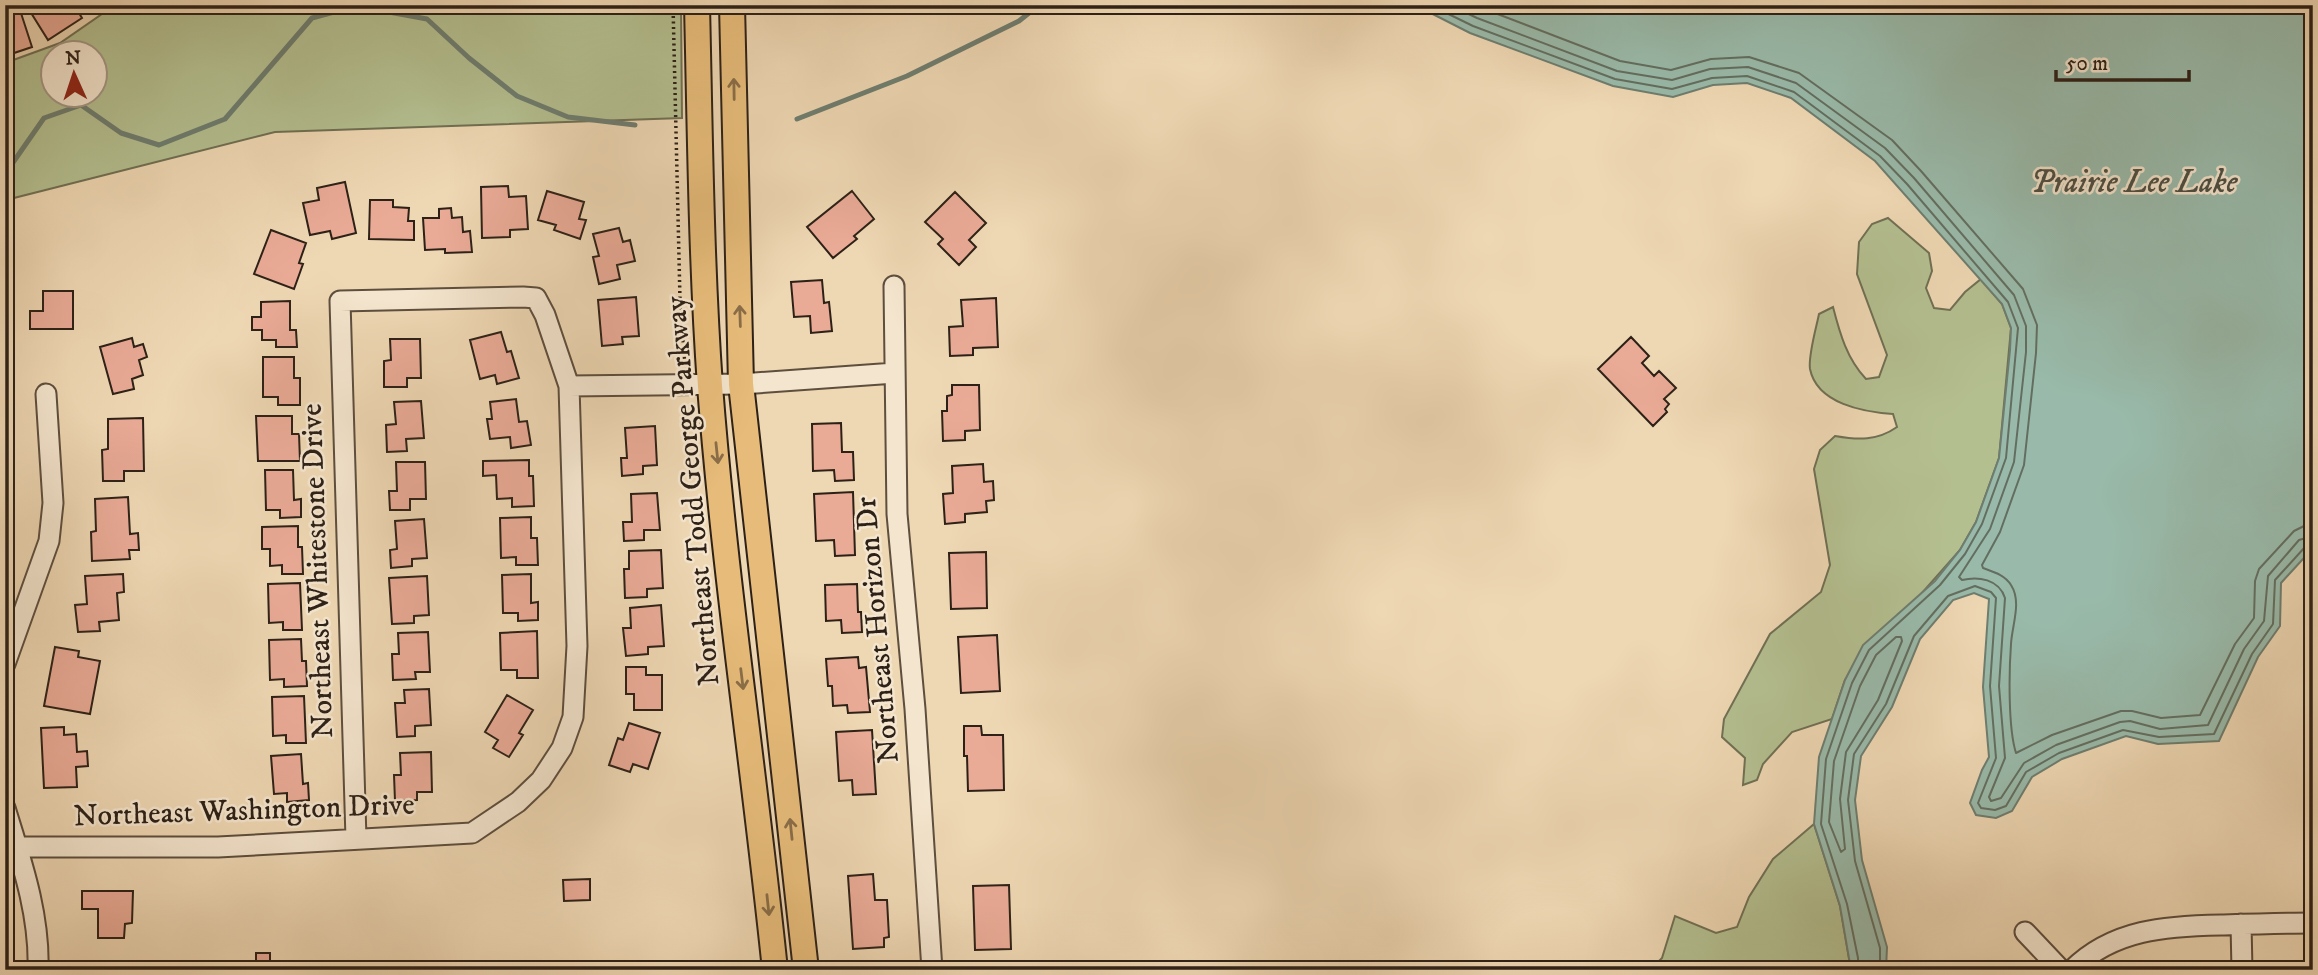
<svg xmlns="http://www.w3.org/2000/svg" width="2318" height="975" font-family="'IM FELL DW Pica',serif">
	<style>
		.green { fill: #b4bf90; stroke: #707054; stroke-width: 2; fill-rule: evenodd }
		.water { fill: #99baaa; stroke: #6e7d6f; stroke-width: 2 }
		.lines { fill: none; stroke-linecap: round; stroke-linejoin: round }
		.shore { stroke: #636e60; stroke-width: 2 }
		.stream { stroke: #6e7d6f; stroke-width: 5 }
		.building { fill: #e9aa96; stroke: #2d2117; stroke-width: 2 }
		.minor-casing { stroke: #5d4e3e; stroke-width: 23 }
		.major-casing { stroke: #2d2117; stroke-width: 28 }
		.path { stroke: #2d2117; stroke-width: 3.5; stroke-dasharray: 2 3.5; stroke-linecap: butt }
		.minor { stroke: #f4e5ce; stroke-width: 19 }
		.major { stroke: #e7bc7a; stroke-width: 24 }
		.oneway { stroke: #8a6e48 }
		.labels { text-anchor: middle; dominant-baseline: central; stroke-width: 5; stroke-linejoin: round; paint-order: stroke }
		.street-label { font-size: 30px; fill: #2d2117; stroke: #f4e5ce }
		.water-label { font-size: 32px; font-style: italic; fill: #4d4f43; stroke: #f4e5ce }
	</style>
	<rect width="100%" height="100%" fill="#eed7b3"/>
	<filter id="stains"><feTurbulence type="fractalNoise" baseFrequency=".00286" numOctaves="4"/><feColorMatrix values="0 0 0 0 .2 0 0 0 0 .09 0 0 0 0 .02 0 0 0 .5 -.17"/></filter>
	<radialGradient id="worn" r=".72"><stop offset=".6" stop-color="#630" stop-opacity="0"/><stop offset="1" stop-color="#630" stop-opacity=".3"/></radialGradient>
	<path class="green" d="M115,5H681L682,118L275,132L10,199L5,202V63L60,43ZM52,52H94V94H52Z
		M1888,218L1929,253L1932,271L1926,288L1934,308L1950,310L1965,292L1981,279L2002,304L2011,328L1999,458L1976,522L1960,550L1845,680L1832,719L1792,732L1763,764L1757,780L1743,785L1745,758L1722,737L1724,719L1770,634L1821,592L1830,565L1814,469L1820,450L1835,436C1858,440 1877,441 1897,427L1893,414C1864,412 1817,404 1810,369C1808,356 1816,329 1819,314L1833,307C1840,334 1847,359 1866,379L1879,377L1887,355L1857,274L1859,242L1872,224Z
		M1814,824L1840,906L1851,970H1650L1662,958L1675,916L1716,933L1737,927L1749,897L1773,859Z"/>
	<path class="water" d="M1415,5H2313V548L2281,583L2280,626L2258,657L2219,741L2158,744L2126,736L2062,759L2032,777L2012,811L1996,818L1976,815L1970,803L1982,770L1989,757L1983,687L1989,599L1974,593L1953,600L1920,639L1892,707L1861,756L1855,800L1862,860L1887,947L1886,970H1851L1840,906L1814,824L1819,757L1845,680L1863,645L1935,581L1960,550L1976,522L1999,458L2010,350L2011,328L2002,304L1875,161L1791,98L1747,83L1713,85L1673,97L1613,86L1470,33Z"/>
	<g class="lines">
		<path class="shore" d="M1430,5L1473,26L1615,79L1672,89L1712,78L1747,76L1794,92L1880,156L1907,184L2008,302L2018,328L2006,458L1982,524L1965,554L1940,585L1869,650L1852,683L1826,759L1821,824L1847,904L1858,958V970
			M1450,5L1477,18L1617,71L1672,80L1710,69L1748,67L1796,83L1885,148L1914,178L2014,295L2026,326V352L2014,462L1990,529L1959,577L1962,580C1978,576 1999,579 2005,598L1999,686L2005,758L1989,797L1991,801L2001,798L2024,763L2056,745L2120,722L2130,721L2160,729L2208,725L2244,649L2264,621L2268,576L2299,540L2313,536
			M1474,5L1620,61L1671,70L1711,59L1749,57L1799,73L1892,140L1921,171L2023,289L2037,325L2036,353L2024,465L2000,532L1982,565L1983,568C1994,572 2005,575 2011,585C2022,602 2012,625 2011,644C2009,671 2008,728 2016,753L2052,735L2121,711H2132L2161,718L2200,715L2235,644L2254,618L2255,581L2259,569L2294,531L2304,526L2313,525
			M1896,637H1901L1902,641L1878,700L1846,752L1840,799L1845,849L1841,852L1829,822L1834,761L1860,686L1876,655Z
			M1880,970V948L1855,861L1848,800L1854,754L1886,704L1914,636L1948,596L1975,586L1991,592L1996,598L1990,686L1996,758L1978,803L1981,808L1995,810L2006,806L2026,772L2059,753L2123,730L2159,737L2214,734L2252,654L2273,624L2275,580L2305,547L2313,545"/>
		<path class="stream" d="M797,119L907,76L1019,21L1039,5
			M5,174L44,118L81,105L121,133L159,145L225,119L312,18L356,6L427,19L469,58L517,96L568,117L635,125"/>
	</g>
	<path class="building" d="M32,5H74L82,18L48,40L28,8Z
		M20,10L32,47L5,56V15Z
		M345,182L356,233L332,239L330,231L310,235L303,203L319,200L317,188Z
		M508,186L509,197L526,196L528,229L510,230V237L482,238L481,187Z
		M547,191L584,202L579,219L586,220L580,239L554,230L556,225L538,220Z
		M852,191L874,219L854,236L857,239L833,258L807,227Z
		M955,192L986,223L969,240L976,247L959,265L938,244L943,239L925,222Z
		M370,200H393V207L409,208L408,221H414V240L369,239Z
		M451,208L452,218L462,217L463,232L470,231L472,252L445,253V249L425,250L423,218H439V209Z
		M619,228L623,242L630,240L635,261L617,265L620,279L599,284L593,257L599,256L593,234Z
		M271,230L306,243L299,263L303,264L294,289L254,274Z
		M822,280L824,303L829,302L832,331L811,333L810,316L794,317L791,282Z
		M43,291H73V329H30V311H43Z
		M636,297L639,336L622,337L623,344L602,346L598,300Z
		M996,298L998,347L973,348V355L950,356L949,327L963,326L961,300Z
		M290,301V330H296L297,347H276V340H262V330H252V317H261V302Z
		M501,332L507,352L511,351L519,378L497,384L495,375L480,379L470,340Z
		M1631,337L1649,356L1642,363L1654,376L1659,371L1676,388L1664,399L1669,404L1665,409L1667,412L1653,426L1598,369Z
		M132,338L134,347L143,344L147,357L139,360L143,375L132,379L134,389L113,394L100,347Z
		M390,339H420L421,378H407V387H384V361L391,360Z
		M263,357H294V378H300V405H278V397H263Z
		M952,385H979L980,430L965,431V440L943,441L942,411H947V396L952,395Z
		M516,399L519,422L527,421L531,445L511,448L510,437L490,439L487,419H492L490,402Z
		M421,401L424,438L406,439L407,451L387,452L386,425L396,424L394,402Z
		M256,416H292V434H299L300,461H258Z
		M143,418L144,471H124V481H103L102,450L108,449V419Z
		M841,423L842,452H853L854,480L835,481L834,470L813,471L812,424Z
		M655,426L657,465L643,466V474L622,476L621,458H627L625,428Z
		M529,460V476H533L534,506L512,507V498L497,499L496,475L483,476V461Z
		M396,462H425L426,499H410V510H390L389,491H397Z
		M983,464L984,482L993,481L994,500L986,501L987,512L965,514V522L945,524L943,494L953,493L952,466Z
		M265,470H293L294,500L301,499V517L280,518V510H266Z
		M853,492L855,555L835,556L834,540L816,541L814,494Z
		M657,493L660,530H644V540L624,541L623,522H632L631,494Z
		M128,497L130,534L138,533L139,550H129L130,559L92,561L91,532L96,531L95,499Z
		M531,517V538H537L538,565H516V557L501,558L500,518Z
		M424,519L427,558L412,559V566L391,568L390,550L397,549L395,521Z
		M298,526V547H302L303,574H282V565L270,566V549H262V527Z
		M661,550L663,588L647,589V597L625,598L624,569H629V551Z
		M986,552L987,608L951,609L949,553Z
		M123,574L124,592L117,593L119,620L99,622L100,631L78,632L75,605L87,604L85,576Z
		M531,574V603L538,602V620L518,621V613H503L502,575Z
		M427,576L429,615L414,616V623L392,624L389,578Z
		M300,583L302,630H283V622L269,623L268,584Z
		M857,584L858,612H861L862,632L842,633L841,620L826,621L825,585Z
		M661,605L664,646L648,647V654L626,656L623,628H631L630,608Z
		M537,631L538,678H517V670H501L500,633Z
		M428,632L430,672H415L416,679L393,680L392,654H399L398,633Z
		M997,635L1000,691L961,693L958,637Z
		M301,639L302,661H306L307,686L284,687V679L270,680L269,640Z
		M55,647L79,651L78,657L100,661L90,714L44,706Z
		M858,657L859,668L866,667L870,712L848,713L847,705L833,706L832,686H828L826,659Z
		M626,667H646V675H662V710H634V694H626Z
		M429,689L431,725L415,726V736L397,737L395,703H405L404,690Z
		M507,695L533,710L519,733L523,735L509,757L493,748L498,740L485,732Z
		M304,696L306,743H286V735L273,736L272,697Z
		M629,723L660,733L648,769L633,764L630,772L609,765L618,738L623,740Z
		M964,726H981L982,735H1003L1004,790L968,791L967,756H964Z
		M64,727V735L76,734L77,752L87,751L88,766L76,767L77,787L44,788L41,728Z
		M872,730L876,794L853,795L852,780L839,781L836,732Z
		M431,752L432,792H417V800L395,801L394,775H401L400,753Z
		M301,754L303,784L308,783L309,800L287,802V793L274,794L271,756Z
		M873,874L875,900H887L889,937L884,938V947L853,949L848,876Z
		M590,879V900L564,901L563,880Z
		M1009,885L1011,949L975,950L973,886Z
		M82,891H133L132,923L125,924L124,938H98V909H82Z
		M256,953H270V970H256Z
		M88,963L143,966V970H88Z
		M1145,964L1146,970H1113V966Z"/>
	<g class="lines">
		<defs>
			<path id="minor" d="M894,286L897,514L915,709L932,970
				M569,386L741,384L895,373
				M5,664L49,541L53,503L46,394
				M5,808C21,860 40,914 38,970
				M17,847H218L472,833L518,802L541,780L562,748L573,717L577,646L569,386L545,315L536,298L523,297L340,301L356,839
				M2241,924L2242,970
				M2025,932L2061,970
				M2072,970C2113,929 2167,926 2221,925C2252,924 2282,923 2313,923"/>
			<path id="major" d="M697,5C700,132 701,260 710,386C725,581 755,775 775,970
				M732,5L741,384L806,970"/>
		</defs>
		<use href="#minor" class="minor-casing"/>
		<use href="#major" class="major-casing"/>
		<path class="path" d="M673,5L680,300L685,367"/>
		<use href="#minor" class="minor"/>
		<use href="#major" class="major"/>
	</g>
	<defs><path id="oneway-shaft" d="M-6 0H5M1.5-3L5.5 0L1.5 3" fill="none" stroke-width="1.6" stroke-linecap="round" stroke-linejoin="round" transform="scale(1.75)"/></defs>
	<g class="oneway">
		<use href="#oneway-shaft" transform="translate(734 89) rotate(-91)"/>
		<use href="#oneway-shaft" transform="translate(740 316) rotate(-92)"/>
		<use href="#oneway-shaft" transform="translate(717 453) rotate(84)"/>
		<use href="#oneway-shaft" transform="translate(742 679) rotate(83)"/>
		<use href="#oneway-shaft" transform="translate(791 829) rotate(-96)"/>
		<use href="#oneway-shaft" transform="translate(768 905) rotate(84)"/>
	</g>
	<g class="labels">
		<g class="street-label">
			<text transform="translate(693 491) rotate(-95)">Northeast Todd George Parkway</text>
			<text transform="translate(318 571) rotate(-92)">Northeast Whitestone Drive</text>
			<text transform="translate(878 630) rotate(-95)">Northeast Horizon Dr</text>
			<text transform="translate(244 811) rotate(-2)">Northeast Washington Drive</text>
		</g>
		<g class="water-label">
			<text x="2134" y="183">Prairie Lee Lake</text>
		</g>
	</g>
	<rect width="2318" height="975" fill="none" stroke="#eed7b3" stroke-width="28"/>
	<rect x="7" y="7" width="2304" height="961" fill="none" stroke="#2d2117" stroke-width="3.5"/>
	<rect x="14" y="14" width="2290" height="947" fill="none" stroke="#2d2117" stroke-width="2"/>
	<g transform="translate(74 74) rotate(357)"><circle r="33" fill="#f4e5ce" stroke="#a49785" stroke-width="2"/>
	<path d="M0-5L12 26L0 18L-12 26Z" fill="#8f2418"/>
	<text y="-10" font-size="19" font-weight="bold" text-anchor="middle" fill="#2d2117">N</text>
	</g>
	<path d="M2056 70v10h133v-10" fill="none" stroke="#2d2117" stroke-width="3.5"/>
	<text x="2066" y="70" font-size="21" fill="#2d2117" stroke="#f4e5ce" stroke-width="5" paint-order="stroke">50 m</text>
	<rect width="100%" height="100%" filter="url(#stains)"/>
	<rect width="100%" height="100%" fill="url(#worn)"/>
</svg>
